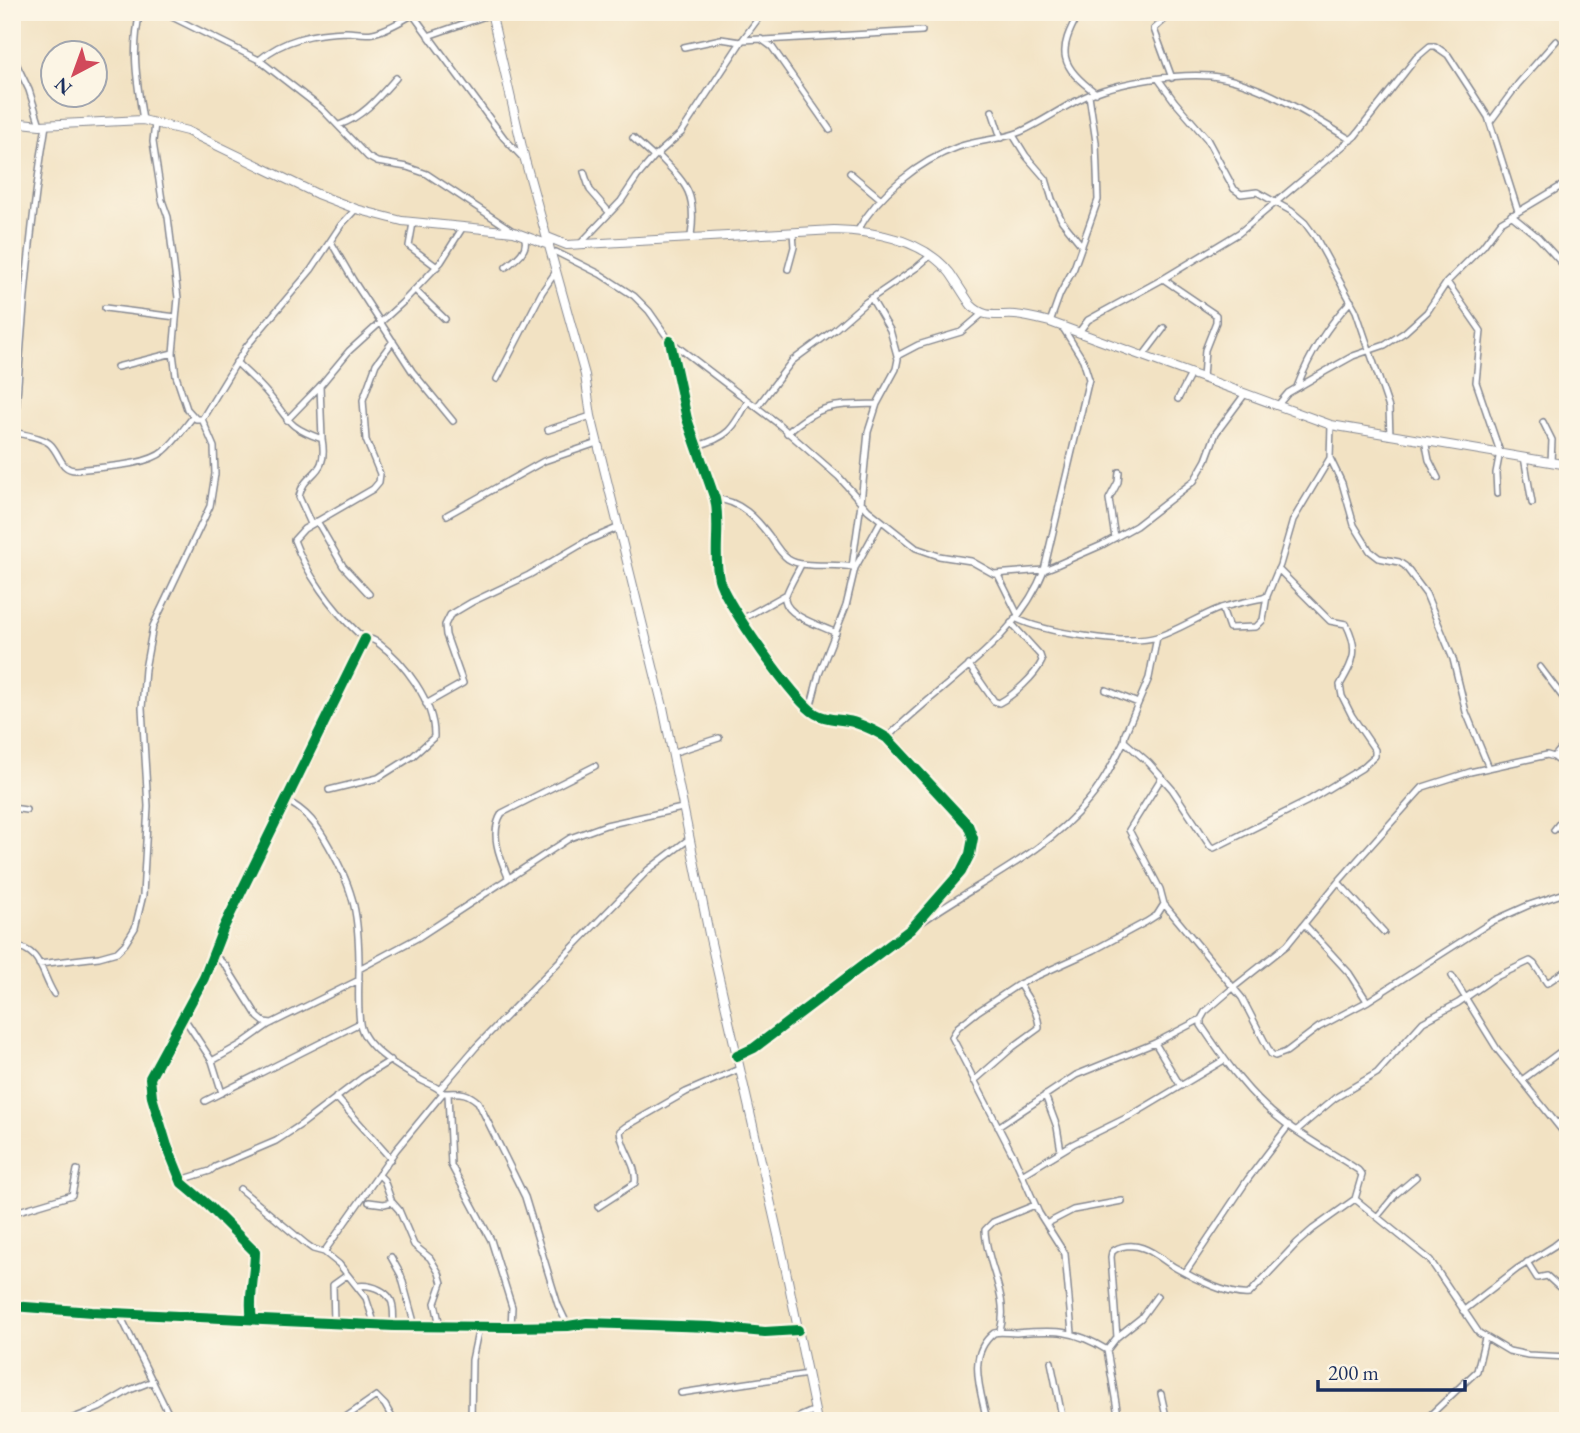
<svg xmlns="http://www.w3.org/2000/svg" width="1580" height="1433" font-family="'EB Garamond',serif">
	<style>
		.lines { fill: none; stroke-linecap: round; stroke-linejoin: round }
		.minor-casing { stroke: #868890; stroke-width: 8 }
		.secondary-casing { stroke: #868890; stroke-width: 10 }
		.minor { stroke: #fff; stroke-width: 5 }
		.secondary { stroke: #fff; stroke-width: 8 }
		.cycleway-casing { stroke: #fcf5e5; stroke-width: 15 }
		.cycleway { stroke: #00873e; stroke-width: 10 }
	</style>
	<rect width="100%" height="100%" fill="#fcf5e5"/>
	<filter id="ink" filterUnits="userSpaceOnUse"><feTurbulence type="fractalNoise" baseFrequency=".0143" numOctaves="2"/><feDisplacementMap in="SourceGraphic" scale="14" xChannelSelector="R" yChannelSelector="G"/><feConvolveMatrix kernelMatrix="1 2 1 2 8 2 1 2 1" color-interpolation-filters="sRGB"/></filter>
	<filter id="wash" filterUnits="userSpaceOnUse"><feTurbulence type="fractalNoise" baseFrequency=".00686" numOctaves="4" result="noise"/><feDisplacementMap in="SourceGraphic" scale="28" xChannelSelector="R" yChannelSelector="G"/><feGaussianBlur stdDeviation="1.57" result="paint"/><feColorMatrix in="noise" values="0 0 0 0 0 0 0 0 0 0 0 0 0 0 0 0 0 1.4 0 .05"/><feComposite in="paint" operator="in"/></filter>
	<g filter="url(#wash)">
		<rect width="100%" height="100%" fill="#f2e2c3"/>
	</g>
	<g filter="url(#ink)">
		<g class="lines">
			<defs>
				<path id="minor" d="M140,12C131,50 137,82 143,120
					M162,12L259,60L322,109L368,157L377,162L407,167L427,174L513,231
					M411,12L504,138L523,158
					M1080,12C1056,51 1060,67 1096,93
					M428,36L497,12
					M743,40L761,39L772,47L830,130
					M764,40L922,31
					M684,47L721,39L741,42
					M12,55L29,90L40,125
					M259,60C284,39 314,33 346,32C355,32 364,35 373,33C387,30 400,22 412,15
					M1172,78L1154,29L1173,12
					M1159,80L1175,102L1207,139L1234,189L1241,194L1257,192L1291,211L1305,223L1316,238L1356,311L1389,408L1390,436
					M992,111L1001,138
					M1490,122L1518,84L1556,41
					M155,123L153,142L162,200L168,217L178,298L173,353L176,376L187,409L196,419H202L246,347L311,270L341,225L356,209
					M339,125C363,117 380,96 396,78
					M1013,135L1026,156L1046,179L1052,199L1062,221L1082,246
					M633,138L654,157
					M657,154C686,184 697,192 691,236
					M584,172L590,190L609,212
					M850,173L881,199
					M1511,215L1538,237L1568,270
					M413,223L409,246L437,267
					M858,230C878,194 919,161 958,147C978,140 1000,140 1020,132C1045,121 1066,104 1091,94C1122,82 1177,73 1211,76C1255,80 1314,117 1351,140
					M331,242L353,280L412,371L453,421
					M580,244L621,201L637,177L654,157L681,133L741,42L763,12
					M556,252L600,274L634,296L649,311L670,341L776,422L839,477L868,510L916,548L939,556L971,561L994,574L1044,570L1054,566L1102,545L1136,526L1194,481L1206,460L1216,433L1245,394
					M506,267C516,259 530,250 524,236
					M788,269L794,247L793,232
					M1163,279L1216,315V322L1205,350L1203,378
					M1447,282L1481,331L1476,382L1500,452L1496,473L1497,494
					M415,290L445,319
					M105,308L176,317
					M1050,322L1060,294L1074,268L1098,200L1096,142L1089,95
					M1079,332L1088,320L1163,279L1239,233L1355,136L1416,58L1430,46H1435L1448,55L1488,117L1518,211
					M670,341L687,419L715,499C721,525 713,553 719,579C725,603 795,702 816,714C826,720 841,719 853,722C865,726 876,731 887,738L968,825L973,838L970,854L961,872L911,929L754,1048L737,1056
					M897,356L918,345L961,332L982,314
					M1143,356L1164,328
					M236,362C246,372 258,382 268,394C290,420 285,426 322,439C329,478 304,470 299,497L311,524
					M117,367L173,353
					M497,379L542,292L555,273
					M320,386L322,439
					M1297,387C1309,356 1328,325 1351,301
					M1178,399L1191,374
					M1277,406L1288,393L1326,371L1353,356L1385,345L1405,332L1427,312L1447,282L1483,246L1501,222L1568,182
					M757,407L792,361L834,330L866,302L916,268L930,256
					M287,420L320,386L349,351L402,303L441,262L463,227
					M1543,422L1552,440L1551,462
					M548,430L591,416
					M14,432C24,435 44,437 51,445C61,456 61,471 77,470C100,467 147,466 164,451C175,442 184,428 193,417
					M787,433C820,403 835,405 877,404
					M1425,440L1429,460L1438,478
					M696,446C728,438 733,429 748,401
					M1524,457L1532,503
					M1330,458L1342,483L1354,525L1370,551L1379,558L1399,562L1405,566L1426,594L1453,659L1466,712L1489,768
					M1566,465L1568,493
					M12,469C20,354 27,239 46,125
					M715,499C740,500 757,519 771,538C776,546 781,554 788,559C803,569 833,563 852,567
					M447,515L544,461L597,443
					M317,521L343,566L369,594
					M1115,538L1109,499L1118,482L1119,472
					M801,565C798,571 784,595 785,600C788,617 822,626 836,633
					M852,567L861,503L868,432L877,404L896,369L898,359L890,330L871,298
					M998,575L1018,615
					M1222,608L1229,628L1256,627L1263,620L1267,596
					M1015,618C1043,632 1127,646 1157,637C1179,630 1199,616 1221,608C1234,604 1249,601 1263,598L1267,596L1280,565L1293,520L1330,458L1331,425
					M742,619L785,595
					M1157,637L1149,678L1125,734L1124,741L1149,763L1172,789L1210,846L1214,848L1306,802L1362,768L1375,756V750L1352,716L1342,696L1340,685C1353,662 1360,651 1346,624L1330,621L1278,569
					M969,665L994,701L999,703C1014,695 1035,676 1042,661L1040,655L1011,623
					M1540,667L1568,704
					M1106,690L1138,703
					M426,704L463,683L446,635L445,625L450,615L472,602L529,575L587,541L617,528
					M810,709L819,674L846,606L855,568L881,521
					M887,738C939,684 1016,643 1044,570L1089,379L1083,360L1063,328
					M672,753L719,738
					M1554,757L1568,740
					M329,790L378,778L413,756L434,737C435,702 404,662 377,642C370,637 364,639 358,633C332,609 306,573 294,540L304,529L373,489L379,482L380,474L366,440L363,400L376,364L393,341
					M286,801C306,809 319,828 329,846C355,892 359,916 359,969C359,983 357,1014 361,1028C368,1050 401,1069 421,1080C428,1084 437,1086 443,1093H448L451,1165L491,1240L512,1307L511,1327
					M12,808L26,810
					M1554,830L1568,812
					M508,877C500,858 489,833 502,813L595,766
					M1338,882L1384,932
					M1164,904L1242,998L1271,1054L1275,1056L1286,1052L1319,1027L1368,1001L1493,921L1529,905L1568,892
					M922,922C977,883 1045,854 1088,801C1103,784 1114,762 1124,741
					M1304,924L1349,973L1367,1001
					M12,946C41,948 41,973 54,994
					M213,954L226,966L258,1017L264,1022L272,1023
					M39,964L99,957L117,952L125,944L135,928L143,895L148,806L142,708L145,669L153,626L210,506L215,474L214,447L202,419
					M359,969L419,937L570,838L606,825L682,808
					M1452,976L1497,1049L1568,1138
					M184,1018L212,1061L240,1045L268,1025L359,980
					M1155,1043L1180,1085
					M212,1061L222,1093
					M1522,1080L1568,1046
					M974,1081L1013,1047L1039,1028C1039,1013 1027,997 1019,984
					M440,1089L476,1047L648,870L689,839
					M448,1093C461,1092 468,1093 478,1102L525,1197L558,1305L568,1326
					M1045,1095L1057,1127L1061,1151
					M336,1097L391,1159
					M205,1101L360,1023
					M1557,1124L1568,1115
					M998,1127L1076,1075L1155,1043L1201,1019L1205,1012L1234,987L1287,945L1338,882L1423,787L1470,772L1547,755L1554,757L1568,768
					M1297,1130L1335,1098L1377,1073L1423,1022L1458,1003L1494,978L1530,961L1534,964L1547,983L1568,969
					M1022,1175L1073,1144L1132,1115L1224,1060
					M380,1176L384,1180L392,1202
					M181,1180L210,1171L215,1167L276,1141L302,1124L362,1078L391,1060
					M240,1189L306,1244L313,1249L324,1252
					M1355,1199L1430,1260L1479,1333L1509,1351L1528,1355L1568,1357
					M369,1202L384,1204L392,1202L399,1210L414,1245L430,1258L439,1273L442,1283L435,1303L440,1326
					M598,1207L635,1183C638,1165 621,1149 620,1131L625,1127L686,1092L739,1069
					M12,1213L72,1195L77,1170
					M1377,1217L1396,1194L1416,1177
					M1046,1224L1073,1210L1122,1201
					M391,1257L401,1275L415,1326
					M1527,1262L1537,1278L1547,1276L1559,1287H1568
					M1185,1273L1248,1179L1289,1125
					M357,1286C371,1284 392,1291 393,1308C394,1314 393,1319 394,1326
					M12,1306L92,1312L394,1326L511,1327L568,1326L587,1323L711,1327L765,1332L798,1330
					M1463,1311L1517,1269L1554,1246L1568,1235
					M119,1313L172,1421
					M252,1319C248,1299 255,1273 255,1252L209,1206L182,1183L167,1146L152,1097L150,1078L204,978L223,929L365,639
					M334,1322L333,1285L347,1275
					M375,1325L366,1298L339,1264L324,1252L396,1150L443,1093
					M1000,1331C1010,1296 986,1265 985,1230L993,1222L1035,1205
					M1072,1333L1065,1254L1039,1213L1015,1159L952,1037L958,1027L977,1012L1019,984L1094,950L1146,922L1157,915L1164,904L1160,889L1129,830L1162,777
					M1117,1337L1111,1257L1112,1252C1119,1245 1134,1244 1143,1248C1155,1252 1165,1262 1176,1268C1193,1278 1229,1296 1249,1294L1297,1243L1313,1229L1355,1199L1362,1175L1358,1170C1334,1154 1308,1140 1285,1123C1250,1097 1225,1061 1201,1025V1019
					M1051,1362L1063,1421
					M681,1393L808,1374
					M1161,1394L1167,1421
					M66,1421L99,1408L130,1390L153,1381
					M340,1421L376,1396L385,1405L394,1421
					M471,1421L472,1360L479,1327
					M790,1421L815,1410
					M820,1421H878
					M987,1421C981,1391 966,1355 994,1333C1001,1331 1008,1333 1016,1333C1055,1330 1073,1329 1107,1350
					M1119,1421L1107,1350L1117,1337L1141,1318L1157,1296
					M1424,1421L1477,1371L1485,1338
					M1557,1421L1568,1406"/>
				<path id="secondary" d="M491,12L525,160L585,375L591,416L663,707L709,934L784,1261L817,1421
					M12,122L40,125L143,120L187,131L317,194L356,209L402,221L514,232L549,245
					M547,237L567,245L834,230C873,231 923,239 950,273C957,283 964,295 971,305C984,319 998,314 1015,315C1027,316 1038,319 1050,322L1331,425L1568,465"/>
			</defs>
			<use href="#minor" class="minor-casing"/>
			<use href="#secondary" class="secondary-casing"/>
			<use href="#minor" class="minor"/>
			<use href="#secondary" class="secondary"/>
			<defs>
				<path id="cycleway" d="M670,341L687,419L715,499C721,525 713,553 719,579C725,603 795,702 816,714C826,720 841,719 853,722C865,726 876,731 887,738L968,825L973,838L970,854L961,872L911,929L754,1048L737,1056
					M12,1306L92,1312L394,1326L511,1327L568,1326L587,1323L711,1327L765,1332L798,1330
					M252,1319C248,1299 255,1273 255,1252L209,1206L182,1183L167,1146L152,1097L150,1078L204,978L223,929L365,639"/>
			</defs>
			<use href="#cycleway" class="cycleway-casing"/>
			<use href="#cycleway" class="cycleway"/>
		</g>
	</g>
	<rect width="1580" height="1433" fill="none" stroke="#fcf5e5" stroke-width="42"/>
	<g transform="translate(74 74) rotate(221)"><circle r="33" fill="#fcf5e5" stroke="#a2a6af" stroke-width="2"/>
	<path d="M0-5L12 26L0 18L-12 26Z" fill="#d1495b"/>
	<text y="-10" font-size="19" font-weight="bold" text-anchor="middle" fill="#1b2f5e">N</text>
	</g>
	<path d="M1318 1380v10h147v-10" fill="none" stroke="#1b2f5e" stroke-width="3.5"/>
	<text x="1328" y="1380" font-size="21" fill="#1b2f5e" stroke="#fcf5e5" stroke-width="5" paint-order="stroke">200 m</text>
</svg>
